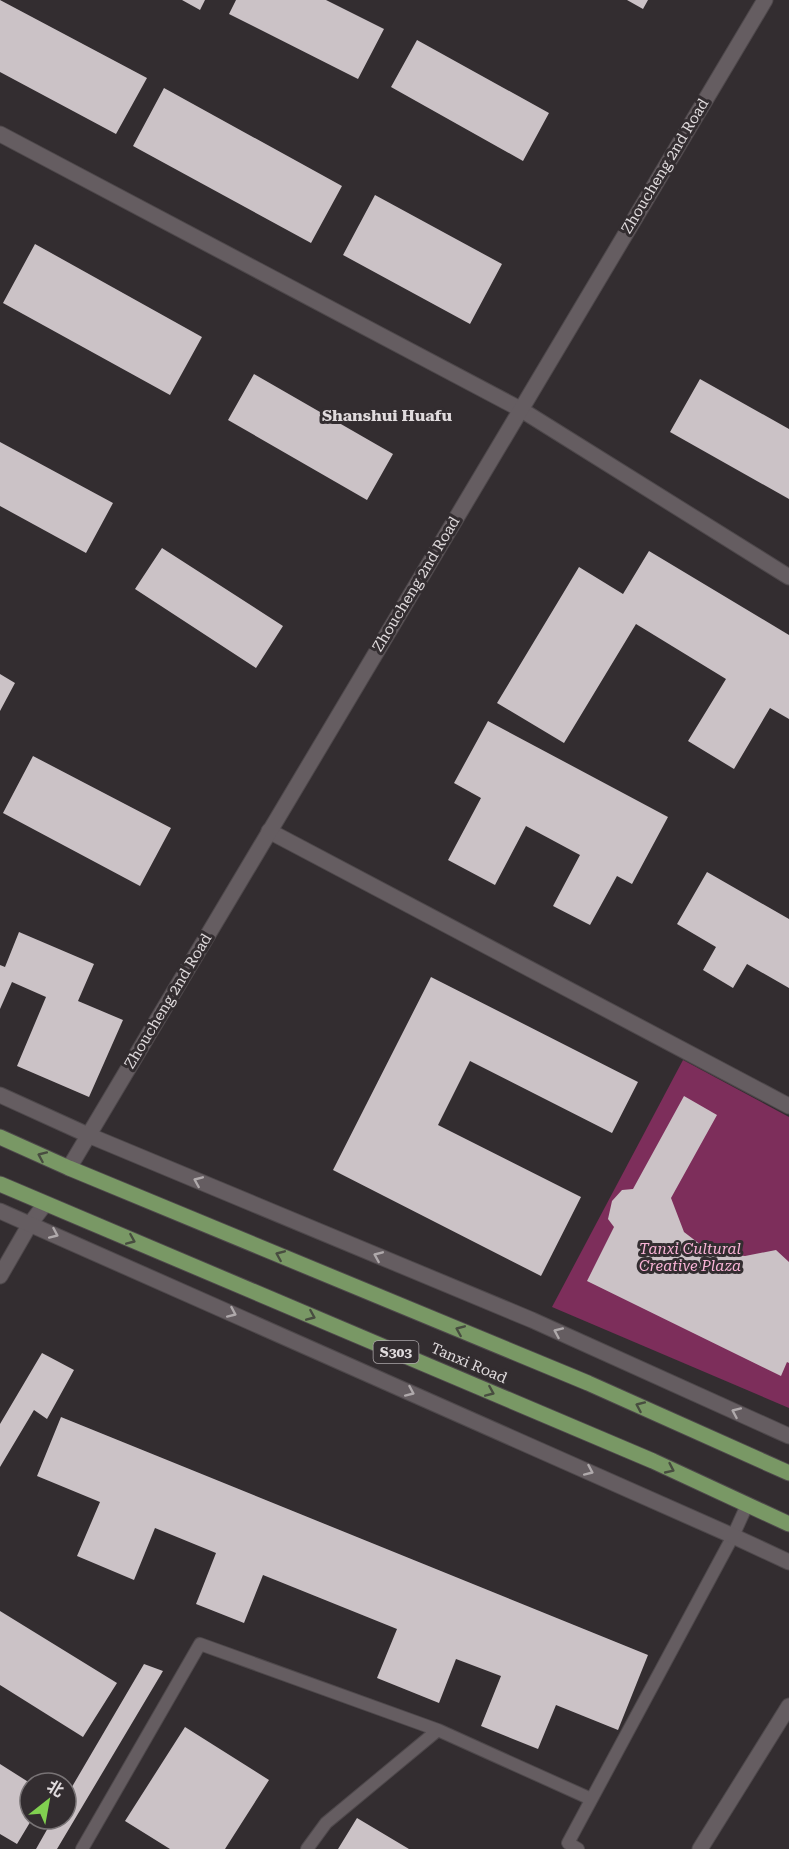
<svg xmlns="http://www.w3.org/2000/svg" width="789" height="1849" font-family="'Roboto Serif','Noto Sans SC',serif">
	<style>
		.green { fill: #7d2e5b }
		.building { fill: #cbc2c6 }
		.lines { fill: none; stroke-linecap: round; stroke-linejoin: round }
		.lane-casing { stroke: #4e484b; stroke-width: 14 }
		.street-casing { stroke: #4e484b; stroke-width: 17 }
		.secondary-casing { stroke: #4e484b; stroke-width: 17 }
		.primary-casing { stroke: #4e484b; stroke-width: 17 }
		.lane { stroke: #655d61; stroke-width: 12 }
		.street { stroke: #655d61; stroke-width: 15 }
		.secondary { stroke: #655d61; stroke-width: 15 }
		.primary { stroke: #799865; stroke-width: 15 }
		.oneway { stroke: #484d40 }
		.oneway2 { stroke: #afa9ab }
		.labels { text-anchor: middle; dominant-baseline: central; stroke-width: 6; stroke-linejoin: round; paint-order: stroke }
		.shield { fill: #332d30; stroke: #aca7a9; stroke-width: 1.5 }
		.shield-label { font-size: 14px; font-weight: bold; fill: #e0dbdd }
		.street-label { font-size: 15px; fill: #e0dbdd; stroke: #332d30 }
		.park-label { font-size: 15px; font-style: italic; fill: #fab4d7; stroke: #332d30 }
		.neighbourhood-label { font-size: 16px; font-weight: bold; fill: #e0dbdd; stroke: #332d30 }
	</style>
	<rect width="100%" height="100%" fill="#332d30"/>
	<path class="green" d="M683,1060L789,1117V1408L552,1307Z"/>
	<path class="building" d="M0,0L147,78L116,134L0,72Z
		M182,0H205L200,10Z
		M236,0H326L384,29L358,79L229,14Z
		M627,0H648L643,9Z
		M417,40L549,113L523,161L391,87Z
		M164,88L342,186L311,243L133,146Z
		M375,195L502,264L470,324L343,255Z
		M35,244L202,337L170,395L3,303Z
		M254,374L393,454L367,500L228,420Z
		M700,379L789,429V499L670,432Z
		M0,442L113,503L86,553L0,506Z
		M162,548L283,626L256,668L135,589Z
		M649,551L789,635V719L770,708L734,769L688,741L726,679L636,624L564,743L497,703L579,567L623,594Z
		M0,674L15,683L0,711Z
		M488,721L668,817L632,884L617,876L590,925L553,906L580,855L526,826L495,885L448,860L481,798L454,783Z
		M33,756L171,828L140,886L3,813Z
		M707,872L789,919V988L747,964L733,988L703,970L716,947L677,924Z
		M19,932L94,964L78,1001L123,1020L89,1097L17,1066L46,997L12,982L0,1009V965L5,967Z
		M431,977L638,1082L612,1133L470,1061L438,1125L581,1197L541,1276L333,1170Z
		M684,1096L717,1115L671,1198L684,1232L701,1245L724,1254L745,1256L776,1250L789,1262V1363L787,1362L781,1376L587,1281L614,1227L608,1219L612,1201L622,1190L633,1189Z
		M42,1353L74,1370L47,1419L34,1410L0,1467V1424Z
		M61,1417L648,1655L618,1730L556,1705L538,1749L481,1726L501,1676L456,1659L439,1703L377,1678L397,1629L263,1575L244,1623L196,1604L216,1553L155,1528L134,1580L77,1556L100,1502L37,1476Z
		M0,1611L117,1683L83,1737L0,1685Z
		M144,1664L163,1671L57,1849H36L53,1819H66V1797Z
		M185,1727L269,1780L225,1849H170L125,1821Z
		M0,1764L30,1783V1819H32L17,1844L0,1834Z
		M357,1818L409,1849H338Z"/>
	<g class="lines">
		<defs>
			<path id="lane" d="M82,1849L200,1644L438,1730L591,1799
				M307,1849L326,1823L438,1730
				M578,1849L568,1843L733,1536L747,1505"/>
			<path id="street" d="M0,134L520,409L789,577
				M269,831L789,1106
				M0,1276L30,1224L45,1204
				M700,1849L789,1706"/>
			<path id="secondary" d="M0,1095L88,1135L532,1320L789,1436
				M69,1168L765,0
				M0,1211L733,1536L789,1562"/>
			<path id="primary" d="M0,1137L69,1168L588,1383L789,1473
				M0,1184L653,1461L789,1524"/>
		</defs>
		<use href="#lane" class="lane-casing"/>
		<use href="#street" class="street-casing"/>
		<use href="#secondary" class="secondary-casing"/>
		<use href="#primary" class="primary-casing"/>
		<use href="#lane" class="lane"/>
		<use href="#street" class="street"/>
		<use href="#secondary" class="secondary"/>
		<use href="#primary" class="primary"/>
	</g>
	<defs><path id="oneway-chevron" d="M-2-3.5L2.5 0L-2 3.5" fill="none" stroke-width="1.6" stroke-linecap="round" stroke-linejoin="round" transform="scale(1.5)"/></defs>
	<g class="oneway">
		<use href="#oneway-chevron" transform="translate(42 1156) rotate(-156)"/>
		<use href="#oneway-chevron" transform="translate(131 1240) rotate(23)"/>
		<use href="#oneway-chevron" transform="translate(280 1255) rotate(-157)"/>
		<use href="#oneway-chevron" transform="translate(311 1316) rotate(23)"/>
		<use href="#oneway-chevron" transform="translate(460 1330) rotate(-157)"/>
		<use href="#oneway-chevron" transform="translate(490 1392) rotate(23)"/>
		<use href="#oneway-chevron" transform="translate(640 1406) rotate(-156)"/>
		<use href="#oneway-chevron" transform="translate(670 1469) rotate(25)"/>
	</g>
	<g class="oneway2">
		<use href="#oneway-chevron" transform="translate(198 1181) rotate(-157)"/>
		<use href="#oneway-chevron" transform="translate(54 1234) rotate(24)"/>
		<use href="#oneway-chevron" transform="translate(378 1256) rotate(-157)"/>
		<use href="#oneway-chevron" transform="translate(232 1313) rotate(24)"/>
		<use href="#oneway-chevron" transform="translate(558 1332) rotate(-156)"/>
		<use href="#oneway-chevron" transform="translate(410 1392) rotate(24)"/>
		<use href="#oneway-chevron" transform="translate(736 1412) rotate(-156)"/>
		<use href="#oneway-chevron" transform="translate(589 1471) rotate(24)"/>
	</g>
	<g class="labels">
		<rect class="shield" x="373.5" y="1341" width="45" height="22" rx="4.5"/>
		<g class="shield-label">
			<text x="396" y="1352">S303</text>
		</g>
		<g class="street-label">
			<text transform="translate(665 166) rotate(-59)">Zhoucheng 2nd Road</text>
			<text transform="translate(416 584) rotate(-59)">Zhoucheng 2nd Road</text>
			<text transform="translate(168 1001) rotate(-59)">Zhoucheng 2nd Road</text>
			<text transform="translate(469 1363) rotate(23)">Tanxi Road</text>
		</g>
		<g class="park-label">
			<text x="690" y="1249">Tanxi Cultural<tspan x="690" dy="17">Creative Plaza</tspan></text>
		</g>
		<g class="neighbourhood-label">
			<text x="387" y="415">Shanshui Huafu</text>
		</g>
	</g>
	<g transform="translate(48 1801) rotate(31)"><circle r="28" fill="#332d30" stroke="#787375" stroke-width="1.5"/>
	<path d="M0-4.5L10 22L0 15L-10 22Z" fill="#81d050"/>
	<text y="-9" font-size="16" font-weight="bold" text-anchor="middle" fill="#e0dbdd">北</text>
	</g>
</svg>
